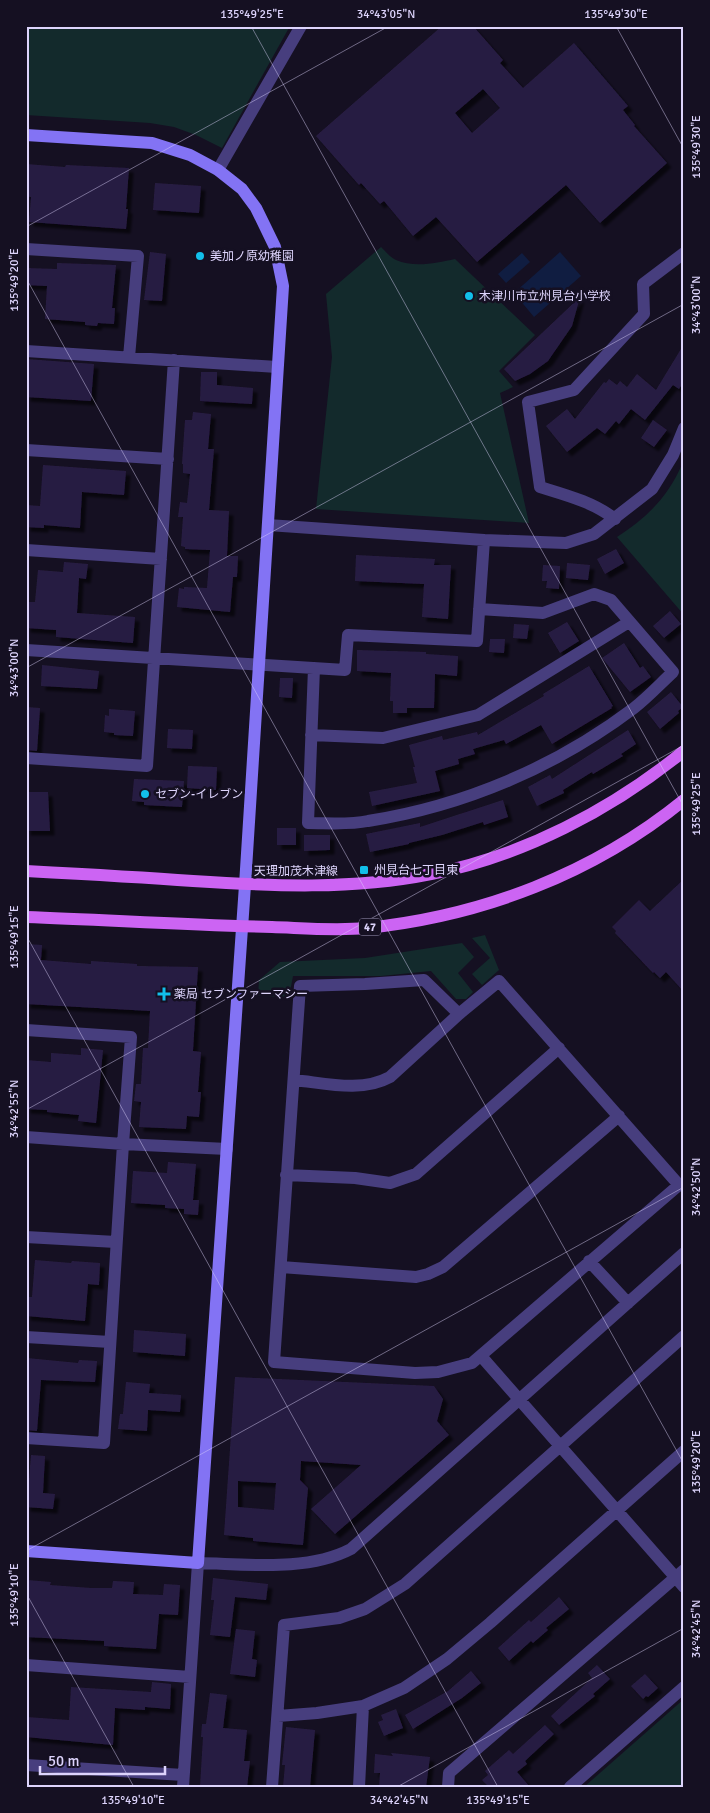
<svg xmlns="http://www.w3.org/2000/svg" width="710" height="1813" font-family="Signika,'Noto Sans JP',sans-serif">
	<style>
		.green { fill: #132a2c }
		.water { fill: #101d41 }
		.building { fill: #281d42; fill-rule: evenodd; filter: url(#shadow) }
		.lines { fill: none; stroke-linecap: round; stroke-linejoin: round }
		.street { stroke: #473e7e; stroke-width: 12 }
		.secondary { stroke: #8373f4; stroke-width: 12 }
		.primary { stroke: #cc64f3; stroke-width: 12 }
		.ticks { fill: none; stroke: #ddd4fc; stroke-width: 1; stroke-opacity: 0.45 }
		.poi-dot { fill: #12bfea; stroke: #151022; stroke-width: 2 }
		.labels { text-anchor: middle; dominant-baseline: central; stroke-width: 5; stroke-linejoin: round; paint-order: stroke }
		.shield { fill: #151022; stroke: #a199bb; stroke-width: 1 }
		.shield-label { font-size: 11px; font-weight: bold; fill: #ddd4fc }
		.poi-label { font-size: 12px; fill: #ddd4fc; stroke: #151022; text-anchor: start }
		.street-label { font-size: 12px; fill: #ddd4fc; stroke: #151022 }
		.neatline { fill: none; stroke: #ddd4fc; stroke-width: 2 }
		.ticks-label { font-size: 12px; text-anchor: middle; fill: #ddd4fc }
	</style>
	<defs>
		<filter id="shadow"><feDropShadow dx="4.5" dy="4.5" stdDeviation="1" flood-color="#0009"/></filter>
	</defs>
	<rect width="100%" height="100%" fill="#151022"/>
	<path class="green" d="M26,26H290L222,148L196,135L174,127L150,123L26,115Z
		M381,247C385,251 391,258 396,260C414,268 437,263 455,259L535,335L499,371L513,387L500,393L529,523L316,509L332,357L326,294Z
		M684,460V615L617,537C649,516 669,496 684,460Z
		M485,935L499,970L482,985L472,974L490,958L472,938Z
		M462,943L474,957L458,973L473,992L466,999H456L431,971L381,976H293L289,997L258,996L259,980L280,962L365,958Z
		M684,1699V1787H584Z"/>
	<path class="water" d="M560,252L581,276L534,317L514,293Z
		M522,253L530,262L506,283L498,274Z"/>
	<path class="building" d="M442,26H473L503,60L500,63L523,88L574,43L628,106L623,110L635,125L634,126L667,163L600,223L566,185L477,262L436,217L413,236L384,201L380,204L361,183L359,185L316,136ZM483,89L500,108L472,133L455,113Z
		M26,164L65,167L66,165L129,168L126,209H128L126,229L29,222L31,197L26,196Z
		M155,183L201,186L199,213L153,210Z
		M150,252L166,254L162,301L144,300Z
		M57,263L116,265L112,308H115L114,324L98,323L97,326L85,325V322L45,319L47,286L26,285V268L57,269Z
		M580,297L572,326L548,361L530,374L515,381L504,369Z
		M684,344V381L679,389L673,385L645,420L631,409L619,424L616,421L605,434L597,428L567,452L546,426L567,409L575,419L604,382L606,383L609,379L617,385L620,381L627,387L637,374L656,390Z
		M26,359L94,364L91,401L26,397Z
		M201,372H217V385L253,388L252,404L200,401Z
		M193,412L211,414L208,449H214L209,510L229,511L227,556H238L237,577H233L230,612L177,607L179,588L184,589V587L207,588L210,550L185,549V547L181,546L183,517H178L180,502L187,503L190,474L183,473V464H182L185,420H192Z
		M653,420L667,430L654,447L641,438Z
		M43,465L126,471L124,495L82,492L80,528L44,525V528L26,527V505L40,506Z
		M616,549L624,563L605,574L597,559Z
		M356,555L435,559L434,565H451L448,619L422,617L424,584L355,581Z
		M64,562L88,564L86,579L79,578L77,613L135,617L133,643L56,637V630L26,628V602H35L38,570L63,572Z
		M567,563L590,565L588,580L566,578Z
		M543,565L560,566L559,589L546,588L547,581H542Z
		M670,611L681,624L664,638L653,626Z
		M567,622L579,641L560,653L548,633Z
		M514,624L529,625L527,639L513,638Z
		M490,639H505L504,653L489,652Z
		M624,643L640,668L643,666L651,677L630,692L602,658Z
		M357,650L426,652V654L458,656L457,676L435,674L434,708H407V713H393V701H390L391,673L357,671Z
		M42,665L99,671L97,689L41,686Z
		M589,666L613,706L611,707L612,708L552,744L541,725L506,744L504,740L473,749L475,754L458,759L459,764L435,771L440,791L372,806L369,792L417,783L413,767H415L409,745L442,736L443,740L477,732L478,735L544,696L543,694Z
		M280,678H293L292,698L279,697Z
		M671,692L683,707L678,711L679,713L660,729L647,712Z
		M26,707L40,708L37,751L26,750Z
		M109,709L135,711L133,736L114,735V733L104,732L105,715L109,716Z
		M168,729L193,730L192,749L167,748Z
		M628,730L636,744L621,754L623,756L593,774L592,772L563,790L564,793L537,806L528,787L550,775L552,779Z
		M188,766L217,767L216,790L187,788Z
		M134,779L184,781L182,807L144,805V802L132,801Z
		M26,792H48L50,831H26Z
		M503,800L508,817L484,825L483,822L442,835L409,843V844L370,852L366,834L420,823V827Z
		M277,828H296V845H277Z
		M304,835H330V850L304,851Z
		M684,879V992L666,972L660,978L654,972L653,973L615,933L616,931L612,927L639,900L650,911Z
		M26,944L42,945L41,960L91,964V961L137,964V966L198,967L193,1051L201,1052L198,1092H201L199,1117L187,1116L186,1129L139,1127L141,1102L134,1101L136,1084H141L143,1048H148L150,1011L26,1004Z
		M81,1048L103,1050L96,1123L78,1121L79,1115L47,1112V1110L26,1109V1060L51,1062V1053L81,1055Z
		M168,1162L196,1164L193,1200H199L198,1215L184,1214V1209L165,1208V1205L131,1203L133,1171L167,1173Z
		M35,1260L71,1263L72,1261L100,1263L99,1285L88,1284L85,1321L26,1316V1297H32Z
		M134,1330L186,1334L185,1356L133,1352Z
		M27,1358L78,1363L79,1360L97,1361L95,1382L41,1380L37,1431L26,1430Z
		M235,1377L434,1386L443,1399L437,1421L449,1435L335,1534L311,1509L361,1465L301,1461L300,1480L308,1488L303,1545L253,1541V1538L224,1535ZM238,1481L276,1483L274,1510L238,1507Z
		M126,1382L150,1384L149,1393L181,1395L180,1412L148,1410L147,1431L118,1429L120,1414H123Z
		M31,1455L45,1456L43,1493L55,1494L53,1509L26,1507V1492H28Z
		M213,1578L268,1584L266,1600L235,1597L230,1637L210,1635L214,1600H211Z
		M27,1580L51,1582L50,1585L91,1588H112L113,1581L134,1582L133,1594L163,1595L164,1584L180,1585L178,1615L159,1614L156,1649L104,1646V1641L26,1637Z
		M559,1597L569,1609L546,1628L548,1630L533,1643L531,1641L509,1661L498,1648L529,1620L531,1622Z
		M236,1629L255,1631L252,1659L257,1660L255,1677L230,1674Z
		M597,1665L610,1679L593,1694L595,1696L559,1725L551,1716L592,1678L588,1673Z
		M471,1671L481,1683L462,1698L413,1729L405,1715L448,1691Z
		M645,1674L658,1688L648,1697L646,1696L643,1699L631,1686Z
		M152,1682L171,1684L170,1709L145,1707V1710L115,1708L113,1745L26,1737V1717L69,1720L71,1687L151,1692Z
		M210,1693L227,1695L223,1728L247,1730L244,1761H250L247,1787H200L203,1737H201L202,1724H206Z
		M396,1709L403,1728L384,1736L378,1722L383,1720L381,1715Z
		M545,1725L554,1734L525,1761L527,1764L517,1772L530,1787H489L482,1780L488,1775L485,1771L509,1750L513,1754Z
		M286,1727L315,1730L310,1787H283L285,1765H282Z
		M391,1753L430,1757L426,1787H379L380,1773H374L375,1754L393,1756Z"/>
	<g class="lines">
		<path class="street" d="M218,170L301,26
			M26,249L138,256L129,357
			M26,351L277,367
			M26,450L168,459
			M615,519C593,502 566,495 540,487L528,402L574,390L644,314L643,284L684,253
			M268,525L484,540L566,543L594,534L652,489L673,455L684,428
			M26,550L161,559
			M26,650L345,670L348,635L477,641L484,540
			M314,668L308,823C328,823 349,825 368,821C464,806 556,767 634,708C648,697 660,684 673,672L611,600L594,594L543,613L479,609
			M311,735L383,738L478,715L629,622
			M26,758L147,766L174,360
			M424,980L459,1014L499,981L679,1185L472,1363L438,1372L415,1373L274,1362L300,986L365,984Z
			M26,1030L131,1037L123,1144L227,1149
			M294,1080C325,1083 361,1093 390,1077L459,1014
			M26,1137L123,1144L104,1443L26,1438
			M286,1175L355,1178L390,1183L416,1174L559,1048
			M26,1237L116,1242
			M589,1261L628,1303
			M281,1267L416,1277L428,1274L443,1267L619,1116
			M26,1337L110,1342
			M481,1356L684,1587
			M26,1665L190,1677
			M278,1716L317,1713L363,1706L404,1688L447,1659L490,1623L684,1451
			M26,1765L183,1775
			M183,1787L198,1563C247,1564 307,1572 351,1549L684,1253
			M272,1787L284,1625L339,1618L365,1609L405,1584L684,1336
			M359,1787L363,1706
			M448,1787L449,1773L684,1570
			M570,1787L684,1687"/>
		<path class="secondary" d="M26,135L152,143L190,155L218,170L242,189L256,208L275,247L283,286L245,885L198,1563L26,1551"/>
		<path class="primary" d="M26,871C82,874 137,877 193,881C272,886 352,890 431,874C523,856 611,810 684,751
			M26,917C108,920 190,925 272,927C302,928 336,931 366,928C482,916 593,874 684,800"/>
	</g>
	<path class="ticks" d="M251,26L684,807M616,26L684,149M26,227L389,26M26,278L684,1464M26,668L684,304M26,935L498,1787M26,1110L684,745M26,1551L684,1187M26,1593L134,1787M397,1787L684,1628"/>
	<g class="poi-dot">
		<circle cx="200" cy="256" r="5"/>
		<circle cx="469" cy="296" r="5"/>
		<circle cx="145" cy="794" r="5"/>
		<rect x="359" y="865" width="10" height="10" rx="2.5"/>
		<path d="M161.5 986.5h5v5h5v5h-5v5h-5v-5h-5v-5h5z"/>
	</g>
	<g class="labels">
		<rect class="shield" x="359" y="918.5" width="22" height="17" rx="4"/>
		<g class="shield-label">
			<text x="370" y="927">47</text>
		</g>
		<g class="poi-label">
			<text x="210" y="256">美加ノ原幼稚園</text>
			<text x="479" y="296">木津川市立州見台小学校</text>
			<text x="155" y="794">セブン-イレブン</text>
			<text x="374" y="870">州見台七丁目東</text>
			<text x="174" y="994">薬局 セブンファーマシー</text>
		</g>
		<g class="street-label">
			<text x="296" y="871">天理加茂木津線</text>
		</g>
	</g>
	<rect width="710" height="1813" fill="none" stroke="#151022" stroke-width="55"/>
	<path d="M40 1766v8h125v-8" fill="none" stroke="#ddd4fc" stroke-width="2.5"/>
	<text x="48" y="1766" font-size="15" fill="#ddd4fc" stroke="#151022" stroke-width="4" paint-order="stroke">50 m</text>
	<rect x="28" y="28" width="654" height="1758" class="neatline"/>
	<g class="ticks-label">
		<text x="252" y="18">135°49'25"E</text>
		<text x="386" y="18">34°43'05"N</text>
		<text x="616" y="18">135°49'30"E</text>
		<text transform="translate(696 147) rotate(-90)" y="4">135°49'30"E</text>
		<text transform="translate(14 280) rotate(-90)" y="4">135°49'20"E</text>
		<text transform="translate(696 305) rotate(-90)" y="4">34°43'00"N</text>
		<text transform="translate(14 668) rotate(-90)" y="4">34°43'00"N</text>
		<text transform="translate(696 804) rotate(-90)" y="4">135°49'25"E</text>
		<text transform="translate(14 937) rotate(-90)" y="4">135°49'15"E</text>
		<text transform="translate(14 1109) rotate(-90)" y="4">34°42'55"N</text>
		<text transform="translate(696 1187) rotate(-90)" y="4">34°42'50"N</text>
		<text transform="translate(696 1462) rotate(-90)" y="4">135°49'20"E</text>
		<text transform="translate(14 1595) rotate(-90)" y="4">135°49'10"E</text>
		<text transform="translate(696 1629) rotate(-90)" y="4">34°42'45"N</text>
		<text x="133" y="1804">135°49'10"E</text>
		<text x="399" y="1804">34°42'45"N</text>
		<text x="498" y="1804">135°49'15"E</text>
	</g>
</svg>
